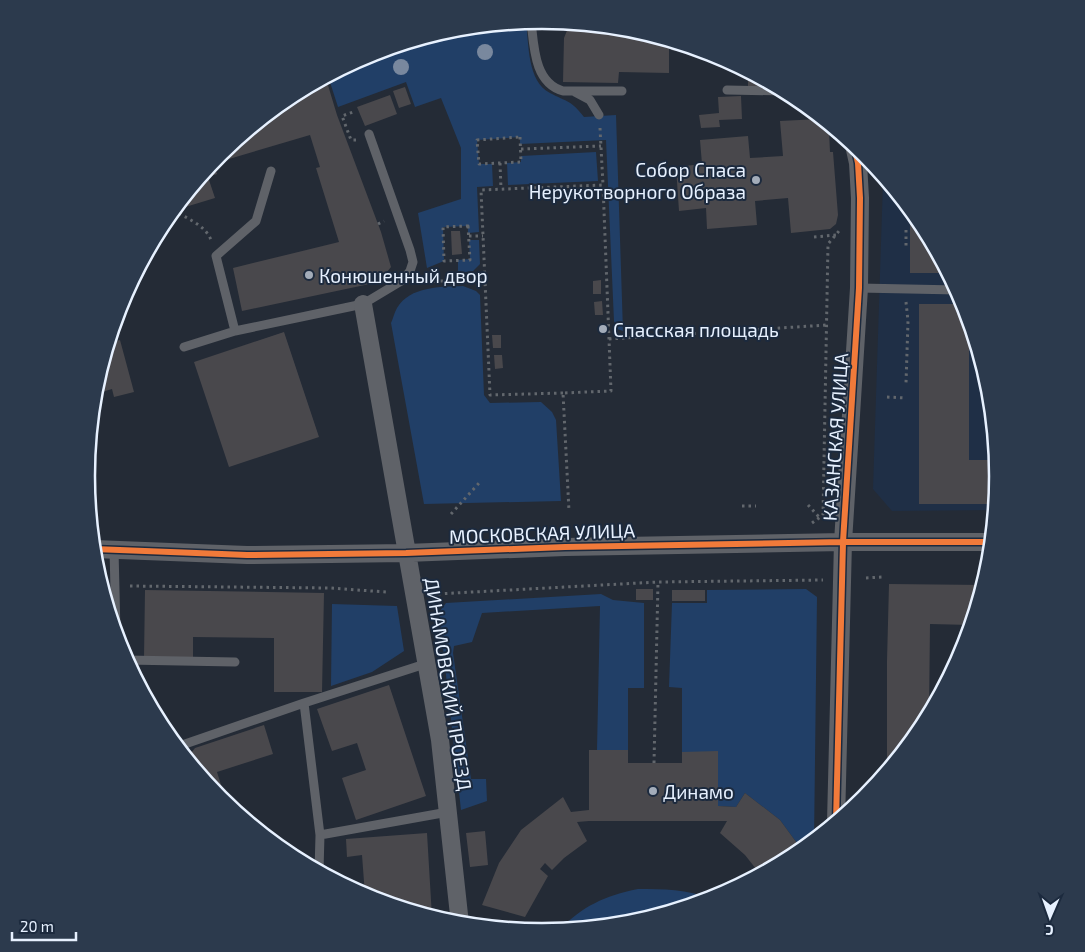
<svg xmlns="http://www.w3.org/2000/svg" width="1085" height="952" font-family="'Exo 2',sans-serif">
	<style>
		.built { fill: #1f2f46 }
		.green { fill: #213f67 }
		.building { fill: #49484c }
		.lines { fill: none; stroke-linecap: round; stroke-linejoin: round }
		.path { stroke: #62676d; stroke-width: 3; stroke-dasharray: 2.5 4; stroke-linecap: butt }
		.service { stroke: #5f6268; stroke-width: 9 }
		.minor { stroke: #5f6268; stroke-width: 18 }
		.cycleway-casing { stroke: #1c2a3e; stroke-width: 9 }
		.cycleway { stroke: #f17a3a; stroke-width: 6 }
		.tree { fill: #79889e }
		.poi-dot { fill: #a3acb9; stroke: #1c2a3e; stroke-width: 2 }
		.labels { text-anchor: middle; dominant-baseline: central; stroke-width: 4; stroke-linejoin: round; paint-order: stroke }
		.poi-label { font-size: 19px; fill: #e7f1ff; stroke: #1c2a3e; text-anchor: start }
		.street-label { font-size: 19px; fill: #e7f1ff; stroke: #1c2a3e }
		.rim { fill: none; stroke: #e7f1ff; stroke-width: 2.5 }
	</style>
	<rect width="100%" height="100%" fill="#242b36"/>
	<path class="built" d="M881,174L922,223L964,302L990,387L998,476L995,510L892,511L873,489L883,181Z"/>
	<path class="green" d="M526,22C529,44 527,81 550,93C567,102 571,100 584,117L616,115L623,331L617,329L614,321L606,140L520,144V137L477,140L479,164H492L493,186L477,187L479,232L468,233V226L443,227L444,261L427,268L418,213L461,199V148L441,98L415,107L406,82L338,107L328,76L368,55L454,29Z
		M596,152L598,181L508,185L507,163L521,162V156Z
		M469,240H479L480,264L473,271L458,273V260L470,259Z
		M463,286L476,291L480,295L484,395L490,403L541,402L552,412L556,420L561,501L424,504L391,323C393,319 394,313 397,308C410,286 441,287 463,286Z
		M806,589L817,597L814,841L802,850L780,820L745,793L736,807L718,806V752H682V688L669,687L672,603H707V590Z
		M601,594L613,600L644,603V688H628V750H597L600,606L482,613L472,642L454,646L453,653L471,779H486L487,801L461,810L439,612L446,603Z
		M332,604L397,606L404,651L372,672L331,686Z
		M638,889C662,889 688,889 711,899L631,923L559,930C583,906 604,896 638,889Z"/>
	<path class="building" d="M570,23L632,29L669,40V73L619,72L618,83L563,82L564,38Z
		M683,44L705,51V52H683Z
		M748,71L783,90L748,89Z
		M327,82L337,115L381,232L391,267L379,282L242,311L233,268L339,242L316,168L320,167L310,135L229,159L228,155L216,158L289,97L305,88Z
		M405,87L411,104L399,108L393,91Z
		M390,95L397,114L365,126L357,107Z
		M741,96L742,119L719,120L720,127L701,128L699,115L719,113L718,97Z
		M819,119L826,123L829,131L830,152H833L838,215L836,224L830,229L791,233L788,198L755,201L757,225L707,229L706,208L679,211L676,167L702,164L700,140L748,136L750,158L783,156L780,121Z
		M213,162L217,174L208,177L215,198L182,208L180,202Z
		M910,209L922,223L949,273H910Z
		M451,231H460L462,254L452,255Z
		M601,280V294H593V281Z
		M602,301L603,315H595L594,302Z
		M919,304H965L976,341H969V460H997L998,476L996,504H919Z
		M284,332L319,437L229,467L194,362Z
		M492,335H501V348H493Z
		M120,340L134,392L114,397L112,389L95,394L109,343Z
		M494,355H502L503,368L495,369Z
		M889,584L984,585L971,625L930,624L929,715L921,730L887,771V661Z
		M636,589H653V600H636Z
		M145,590L324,593L322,692H274V638L193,637V659L144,658Z
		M672,590H705V601H672Z
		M389,685L426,796L356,820L342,778L366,770L357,743L332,751L317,709Z
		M264,725L273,754L217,772L227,804L220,798L187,758L195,748Z
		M589,750H628V763H682V752L718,751V806L736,807L745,793L780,820L802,850L796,855L760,874L745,855L720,833L727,821H589L577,822L587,841L564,858L552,870L545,863L540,869L548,876L525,917L482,905L499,863L521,830L563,797L571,812L589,810Z
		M485,831L488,865L470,867L466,833Z
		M427,833L432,917L365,895L362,855L347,857L346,839Z"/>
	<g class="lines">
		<path class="path" d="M829,124L835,139
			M600,128L603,185
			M520,137L521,162L479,164L477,140Z
			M356,140H351L342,116L356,111
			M521,149L601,146
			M500,163L501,189
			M173,211C186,217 206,226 211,240
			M378,224L384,221
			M468,226L470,260L444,261L443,227Z
			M906,230V248
			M469,236H483
			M814,237L836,235
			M421,282L485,279
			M906,302L908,321L906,383
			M609,339L827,325
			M563,393L490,395L481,190L603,185L611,391L563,393L569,511
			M887,397L906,398
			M808,505L819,517
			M742,506H756
			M451,514L480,482
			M812,523L823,515L828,244L839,231
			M866,578L883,577
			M130,586L330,588L386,592
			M435,598L436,594L658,582L823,580
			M654,763L658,582"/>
		<path class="service" d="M531,21C534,46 534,83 563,91H622
			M674,46V42
			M727,90L785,91
			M575,92L590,100L599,115
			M859,288L958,290
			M235,331L216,256L256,221L271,171
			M184,347L235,331L363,304L403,280L410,271L413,262L410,250L369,134
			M114,549L116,633
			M126,660L235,662
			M180,750L185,744L304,703
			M320,835L304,703L425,664
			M319,871L320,835L448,812"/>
		<path class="minor" d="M363,304L440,740L460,924
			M94,549L247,555L406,553L565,547L843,542H992
			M836,822L843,542L859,288L860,198L858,163L854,145"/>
		<defs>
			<path id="cycleway" d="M94,549L247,555L406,553L565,547L843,542H992
				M836,822L843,542L859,288L860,198L858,163L854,145"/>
		</defs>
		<use href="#cycleway" class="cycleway-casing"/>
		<use href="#cycleway" class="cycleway"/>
	</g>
	<g class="tree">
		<circle cx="485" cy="52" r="8"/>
		<circle cx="401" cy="67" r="8"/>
	</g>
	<g class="poi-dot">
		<circle cx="756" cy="180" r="5"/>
		<circle cx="309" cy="275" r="5"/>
		<circle cx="603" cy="329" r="5"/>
		<circle cx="653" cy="791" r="5"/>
	</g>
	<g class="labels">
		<g class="poi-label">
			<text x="746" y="169" text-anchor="end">Собор Спаса<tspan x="746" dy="22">Нерукотворного Образа</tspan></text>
			<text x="319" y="275">Конюшенный двор</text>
			<text x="613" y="329">Спасская площадь</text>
			<text x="663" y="791">Динамо</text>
		</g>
		<g class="street-label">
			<text transform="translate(835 437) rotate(-86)">КАЗАНСКАЯ УЛИЦА</text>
			<text transform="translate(542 533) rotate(-2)">МОСКОВСКАЯ УЛИЦА</text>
			<text transform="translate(449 684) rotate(81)">ДИНАМОВСКИЙ ПРОЕЗД</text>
		</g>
	</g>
	<path d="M0 0H1085V952H0ZM95 476a447 447 0 1 1 894 0a447 447 0 1 1-894 0Z" fill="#2c3a4d" fill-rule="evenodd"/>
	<path class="rim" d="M95 476a447 447 0 1 1 894 0a447 447 0 1 1-894 0Z"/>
	<g transform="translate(1050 917) rotate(182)" stroke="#1c2a3e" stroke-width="4" paint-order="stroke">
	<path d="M0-4L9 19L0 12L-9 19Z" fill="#e7f1ff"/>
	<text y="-8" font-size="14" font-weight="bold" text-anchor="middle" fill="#e7f1ff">С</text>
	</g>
	<path d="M12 932v8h64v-8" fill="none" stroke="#e7f1ff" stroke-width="2.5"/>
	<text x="20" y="932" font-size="15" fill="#e7f1ff" stroke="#1c2a3e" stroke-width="4" paint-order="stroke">20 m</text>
</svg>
